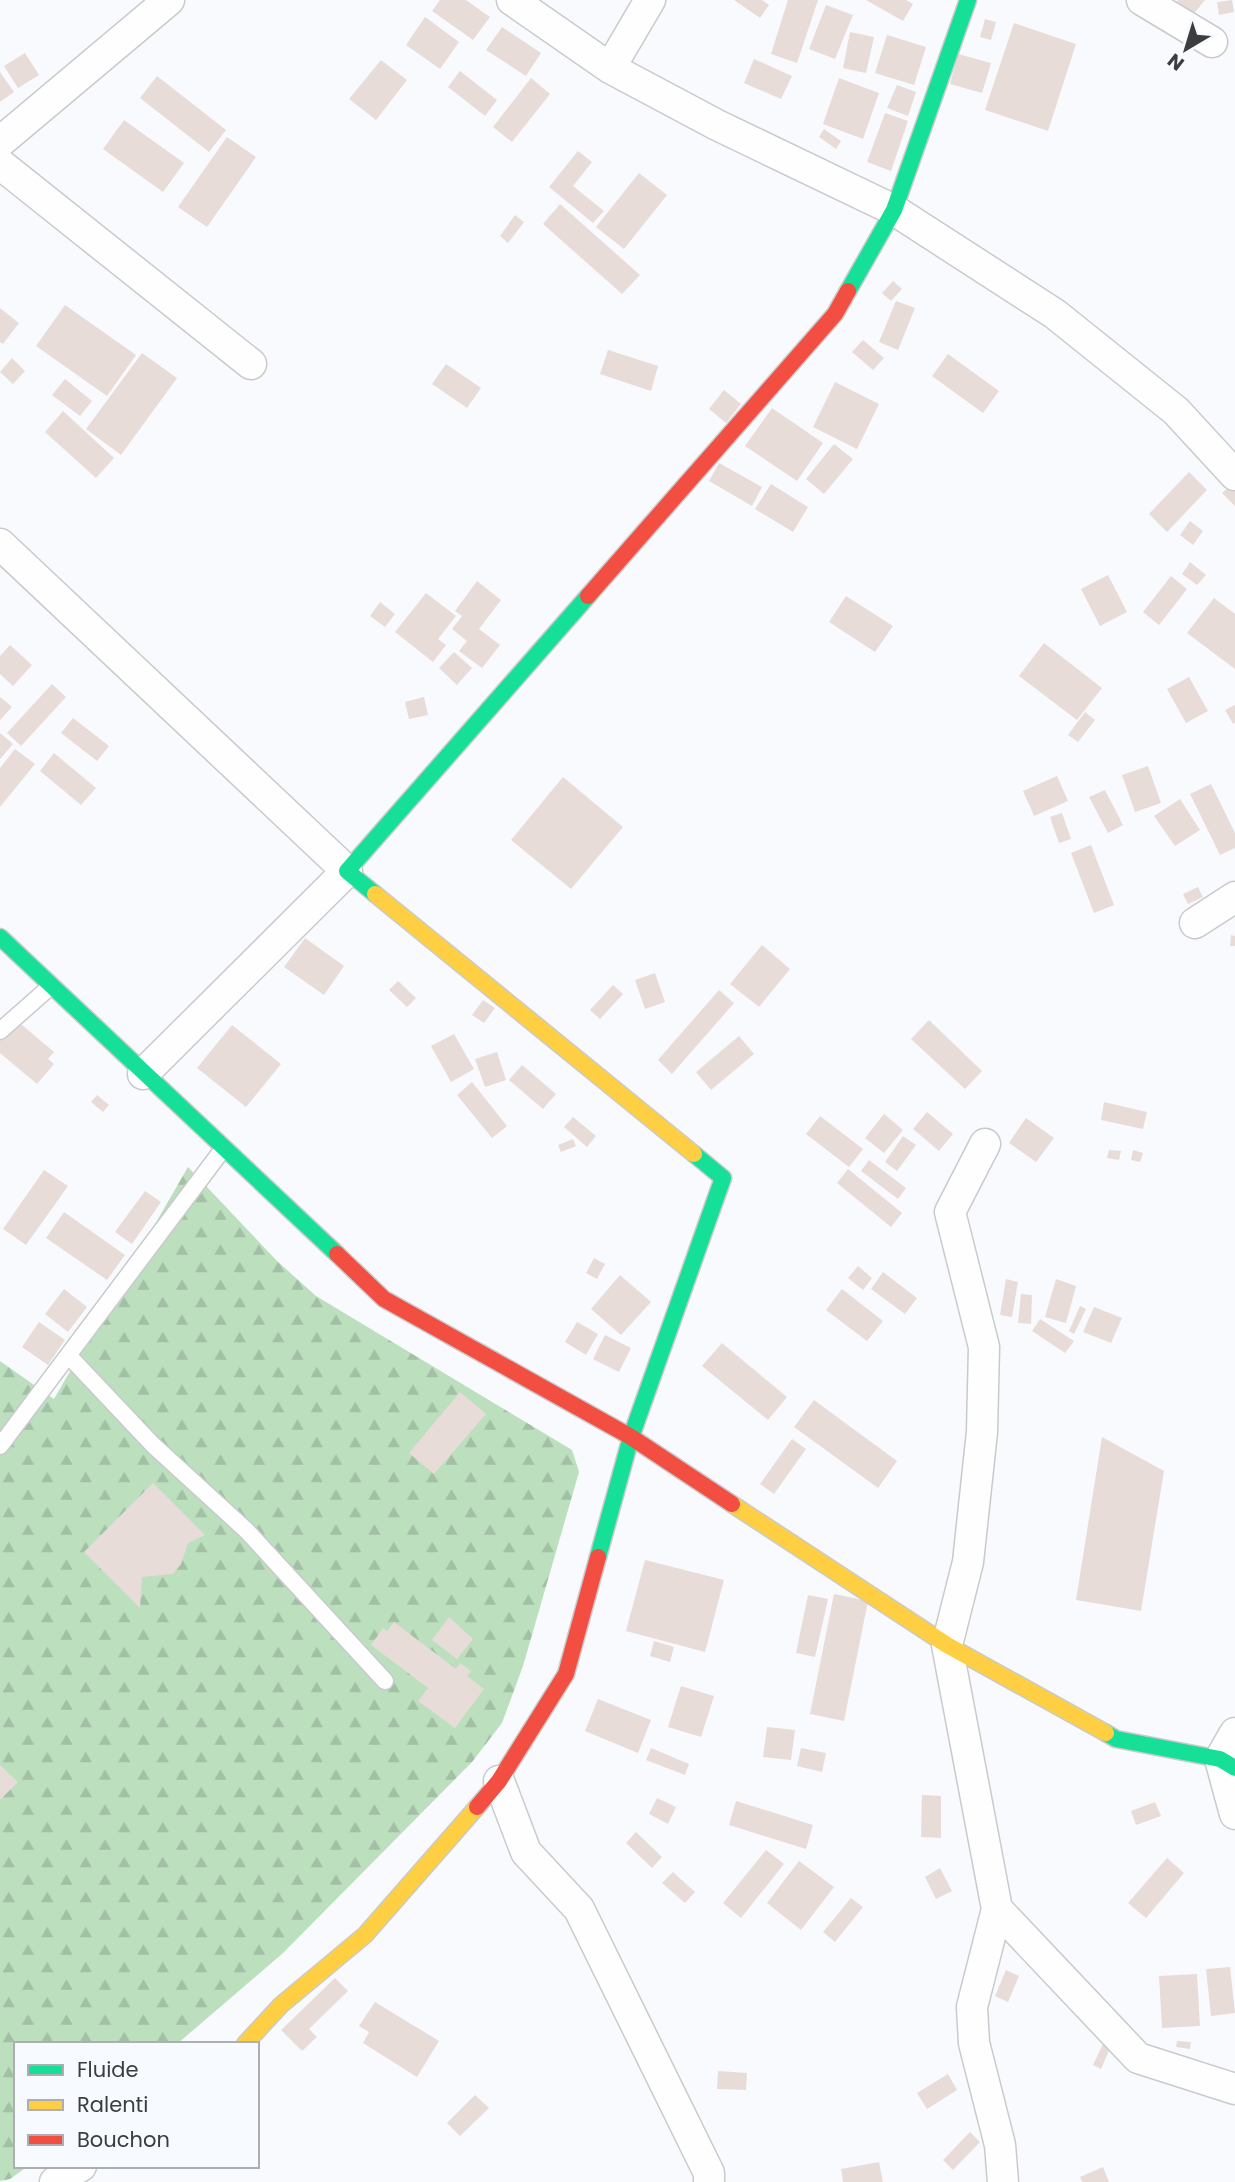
<svg xmlns="http://www.w3.org/2000/svg" width="1235" height="2182" font-family="Poppins,sans-serif">
	<style>
		.forest { fill: url(#forest-firs) }
		.building { fill: #e8dcd8 }
		.lines { fill: none; stroke-linecap: round; stroke-linejoin: round }
		.lane-casing { stroke: #c9cacc; stroke-width: 19 }
		.street-casing { stroke: #c9cacc; stroke-width: 33 }
		.fast-casing { stroke: #c9cacc; stroke-width: 19 }
		.slow-casing { stroke: #c9cacc; stroke-width: 19 }
		.jam-casing { stroke: #c9cacc; stroke-width: 19 }
		.lane { stroke: #fefeff; stroke-width: 16 }
		.street { stroke: #fefeff; stroke-width: 30 }
		.fast { stroke: #16e098; stroke-width: 16 }
		.slow { stroke: #ffcf43; stroke-width: 16 }
		.jam { stroke: #f24e42; stroke-width: 16 }
	</style>
	<defs>
		<pattern id="forest-firs" width="22" height="20" patternUnits="userSpaceOnUse" patternTransform="scale(1.75)"><rect width="22" height="20" fill="#bcdfbe"/><path d="M5 1l3.5 6h-7zM16 11l3.5 6h-7z" fill="#a2c0a4"/></pattern>
	</defs>
	<rect width="100%" height="100%" fill="#f8fafd"/>
	<path class="forest" d="M188,1167L277,1261L316,1296L572,1450L579,1472L523,1666L502,1723L472,1762L283,1953L177,2044H16V2166H28L10,2179L0,2181V1361L54,1399Z"/>
	<path class="building" d="M440,0H466L490,17L473,40L432,11Z
		M734,0H762L769,5L760,18Z
		M788,0H818L797,63L771,54Z
		M866,0H906L913,4L903,21Z
		M1178,0H1205L1191,17L1174,5Z
		M1232,0L1234,12L1219,15L1217,2Z
		M826,5L853,15L835,59L809,49Z
		M425,17L459,42L440,69L406,45Z
		M985,19L996,22L991,40L980,37Z
		M1014,23L1076,44L1048,131L985,110Z
		M502,27L541,53L526,76L486,50Z
		M850,32L874,37L866,73L843,68Z
		M887,35L926,47L914,85L875,73Z
		M25,53L39,75L18,88L4,66Z
		M958,54L991,63L982,93L950,84Z
		M754,59L792,76L781,99L744,83Z
		M381,60L407,80L376,120L349,99Z
		M460,71L497,100L485,116L448,87Z
		M0,72L14,92L0,102Z
		M157,76L226,130L209,152L140,98Z
		M531,78L550,94L512,142L493,127Z
		M839,78L879,93L863,139L823,124Z
		M897,85L916,92L908,116L887,108Z
		M885,113L908,121L891,171L867,162Z
		M124,120L184,163L163,192L103,149Z
		M824,129L841,141L836,149L819,137Z
		M227,137L256,157L207,227L178,207Z
		M578,151L592,162L573,186L604,211L593,223L549,187Z
		M639,173L667,195L624,249L596,227Z
		M560,204L640,275L622,294L543,224Z
		M515,215L524,222L508,243L500,236Z
		M893,281L902,289L891,301L882,293Z
		M896,301L915,308L898,350L879,342Z
		M65,305L136,355L107,396L36,346Z
		M0,308L19,323L3,344L0,342Z
		M863,340L884,358L873,370L852,352Z
		M608,350L658,366L651,391L600,374Z
		M142,353L177,378L121,455L86,429Z
		M948,354L999,391L983,413L932,376Z
		M12,358L25,371L13,384L0,372Z
		M446,364L481,388L467,408L432,384Z
		M65,379L92,401L80,416L52,395Z
		M835,382L879,404L857,449L813,427Z
		M724,390L741,404L726,423L709,409Z
		M772,408L823,443L797,481L745,446Z
		M63,411L114,458L96,478L45,432Z
		M834,444L853,459L824,494L806,479Z
		M719,463L762,487L752,506L709,481Z
		M1189,472L1207,490L1167,532L1149,514Z
		M771,484L808,507L793,532L755,509Z
		M1232,484L1235,486V506L1222,493Z
		M1190,521L1203,531L1193,545L1180,535Z
		M1190,562L1206,575L1197,585L1182,574Z
		M1108,575L1127,612L1100,626L1081,589Z
		M1171,576L1187,589L1159,625L1143,612Z
		M477,581L501,600L479,629L500,645L482,668L459,651L467,641L452,629L462,616L455,611Z
		M426,593L456,616L438,639L446,645L433,662L395,632Z
		M846,596L893,626L875,652L829,622Z
		M1214,598L1235,614V669L1187,633Z
		M380,602L395,614L385,627L370,616Z
		M1044,643L1102,688L1077,720L1019,676Z
		M10,645L32,665L13,686L0,674V656Z
		M454,652L472,668L457,685L439,668Z
		M1189,677L1208,711L1186,723L1167,689Z
		M52,684L66,697L21,746L7,733Z
		M0,697L12,707L0,720Z
		M424,697L428,715L409,719L405,702Z
		M1235,705V723L1233,724L1225,710Z
		M1085,712L1095,720L1078,742L1068,735Z
		M73,718L109,746L97,761L61,733Z
		M0,733L13,744L0,759Z
		M15,749L35,764L0,807V768Z
		M54,753L96,788L81,805L40,771Z
		M1148,766L1161,803L1135,812L1122,775Z
		M1057,776L1068,801L1034,816L1023,791Z
		M563,777L623,827L571,889L511,840Z
		M1211,784L1235,833V848L1220,855L1190,794Z
		M1105,790L1123,825L1108,833L1089,797Z
		M1180,799L1200,830L1175,846L1154,816Z
		M1062,813L1071,839L1059,843L1050,817Z
		M1091,845L1114,905L1094,913L1071,853Z
		M1198,887L1203,897L1188,904L1183,894Z
		M1231,935L1235,936V946H1230Z
		M305,938L344,966L324,995L284,967Z
		M762,945L790,969L759,1007L730,984Z
		M655,973L665,1002L645,1009L635,980Z
		M398,981L416,998L407,1007L389,990Z
		M613,985L623,994L600,1019L590,1010Z
		M719,990L734,1003L672,1074L658,1060Z
		M483,1000L495,1008L484,1023L472,1015Z
		M16,1020L54,1052L48,1059L54,1064L37,1084L0,1053V1039Z
		M929,1020L982,1071L965,1089L911,1039Z
		M232,1025L281,1064L246,1107L197,1068Z
		M454,1034L474,1069L451,1082L431,1046Z
		M739,1036L754,1054L711,1090L696,1072Z
		M497,1052L506,1080L485,1087L475,1059Z
		M522,1065L556,1094L543,1109L509,1080Z
		M472,1082L507,1126L492,1138L457,1095Z
		M97,1095L109,1105L103,1112L91,1102Z
		M1104,1102L1147,1112L1143,1129L1101,1120Z
		M927,1112L953,1134L939,1151L913,1129Z
		M884,1114L903,1130L884,1153L865,1138Z
		M820,1116L863,1149L849,1167L806,1134Z
		M573,1117L596,1136L587,1147L564,1127Z
		M1026,1118L1054,1138L1036,1162L1009,1143Z
		M903,1136L916,1145L897,1171L885,1162Z
		M573,1139L576,1146L561,1152L558,1145Z
		M1109,1150L1121,1151L1119,1160L1107,1158Z
		M1133,1150L1143,1153L1140,1162L1131,1160Z
		M869,1160L906,1188L898,1199L861,1171Z
		M848,1169L902,1213L891,1227L837,1183Z
		M44,1170L68,1186L26,1245L3,1229Z
		M145,1191L161,1202L132,1244L115,1232Z
		M64,1212L125,1255L107,1280L46,1238Z
		M594,1258L605,1264L597,1279L586,1273Z
		M858,1266L872,1278L863,1290L848,1278Z
		M883,1272L917,1298L905,1314L871,1289Z
		M620,1275L651,1302L621,1335L591,1309Z
		M1006,1279L1018,1282L1012,1317L1000,1315Z
		M1056,1279L1076,1286L1066,1323L1045,1317Z
		M64,1289L87,1307L68,1332L45,1314Z
		M842,1289L883,1321L867,1341L826,1310Z
		M1021,1294L1032,1295L1031,1324L1018,1323Z
		M1080,1306L1086,1309L1074,1334L1069,1331Z
		M1094,1307L1122,1318L1111,1343L1083,1332Z
		M1040,1319L1074,1341L1065,1353L1032,1331Z
		M39,1322L65,1340L48,1365L22,1347Z
		M577,1322L598,1334L586,1355L565,1342Z
		M605,1335L631,1348L619,1372L593,1359Z
		M722,1343L787,1397L768,1420L702,1366Z
		M460,1392L486,1414L434,1474L409,1453Z
		M814,1400L897,1461L878,1488L794,1427Z
		M1102,1437L1164,1471L1141,1611L1076,1600Z
		M792,1439L806,1449L774,1494L760,1484Z
		M153,1483L205,1535L188,1543L181,1564L173,1574L142,1577L140,1608L84,1552Z
		M645,1560L724,1580L705,1652L626,1631Z
		M834,1594L868,1601L844,1721L810,1714Z
		M808,1595L828,1599L815,1657L796,1653Z
		M449,1617L473,1639L457,1659L432,1640Z
		M394,1622L456,1669L460,1663L471,1671L467,1676L484,1689L455,1728L418,1701L428,1688L371,1645L383,1628L387,1631Z
		M654,1641L674,1647L670,1662L650,1656Z
		M681,1686L714,1696L701,1737L668,1727Z
		M598,1699L651,1720L638,1753L585,1731Z
		M767,1727L795,1730L791,1760L763,1757Z
		M651,1748L689,1764L685,1775L646,1760Z
		M801,1748L826,1753L822,1772L797,1766Z
		M0,1765L18,1782L0,1800Z
		M922,1795L941,1796V1838L921,1837Z
		M657,1798L676,1807L668,1824L649,1814Z
		M736,1801L813,1825L806,1849L729,1825Z
		M1155,1802L1161,1816L1136,1825L1131,1811Z
		M636,1832L662,1857L652,1868L626,1843Z
		M766,1850L784,1864L741,1918L723,1903Z
		M1167,1858L1184,1873L1146,1918L1128,1903Z
		M799,1861L834,1887L801,1930L767,1903Z
		M940,1868L952,1891L936,1899L925,1877Z
		M673,1872L695,1892L685,1903L662,1883Z
		M851,1898L863,1907L835,1942L823,1932Z
		M1230,1967L1235,2013L1211,2016L1206,1969Z
		M1006,1970L1019,1976L1008,2002L995,1996Z
		M1197,1974L1200,2026L1162,2028L1159,1976Z
		M335,1978L348,1991L309,2029L317,2037L302,2051L281,2030Z
		M375,2002L439,2041L417,2077L363,2043L369,2032L359,2026Z
		M1177,2041L1191,2042L1190,2049L1176,2047Z
		M1104,2042L1111,2046L1101,2069L1093,2065Z
		M718,2071L747,2073L746,2090L717,2089Z
		M948,2074L957,2090L927,2109L917,2093Z
		M475,2095L489,2108L460,2136L447,2123Z
		M970,2132L980,2142L953,2170L943,2160Z
		M879,2162L883,2182H843L841,2169Z
		M1103,2167L1109,2182H1082L1080,2177Z"/>
	<g class="lines">
		<defs>
			<path id="lane" d="M0,1031L51,986
				M69,1356L153,1445L247,1531L385,1681
				M0,1446L223,1149"/>
			<path id="street" d="M512,0L610,68L717,125L894,210L1055,314L1176,411L1235,475
				M1142,0L1212,42
				M610,68L650,0
				M0,142L169,0
				M0,164L251,364
				M0,544L347,871L143,1074
				M1195,923L1235,897
				M985,1144L950,1212L984,1347L982,1432L968,1562L947,1645L997,1909L1138,2058L1235,2089
				M1235,1733L1220,1759L1235,1814
				M499,1781L526,1852L579,1909L709,2173V2182
				M997,1909L972,2007L974,2043L1000,2145L1003,2182
				M55,2182L81,2166"/>
			<path id="fast" d="M848,291L894,210L968,0
				M375,894L347,871L588,596
				M0,937L337,1254
				M598,1557L631,1437L723,1178L694,1154
				M1106,1733L1116,1739L1220,1759L1235,1768"/>
			<path id="slow" d="M375,894L694,1154
				M732,1504L947,1645L1106,1733
				M245,2044L281,2005L365,1935L477,1807"/>
			<path id="jam" d="M588,596L835,314L848,291
				M337,1254L384,1299L631,1437L732,1504
				M477,1807L499,1781L566,1674L598,1557"/>
		</defs>
		<use href="#lane" class="lane-casing"/>
		<use href="#street" class="street-casing"/>
		<use href="#fast" class="fast-casing"/>
		<use href="#slow" class="slow-casing"/>
		<use href="#jam" class="jam-casing"/>
		<use href="#lane" class="lane"/>
		<use href="#street" class="street"/>
		<use href="#fast" class="fast"/>
		<use href="#slow" class="slow"/>
		<use href="#jam" class="jam"/>
	</g>
	<rect x="14" y="2042" width="245" height="126" fill="#f7fafe" stroke="#acaeb1" stroke-width="2"/>
	<rect x="28" y="2065" width="35" height="10" fill="#16e098" stroke="#acaeb1" stroke-width="2"/>
	<text x="77" y="2077" font-size="21" fill="#3b3d3e">Fluide</text>
	<rect x="28" y="2100" width="35" height="10" fill="#ffcf43" stroke="#acaeb1" stroke-width="2"/>
	<text x="77" y="2112" font-size="21" fill="#3b3d3e">Ralenti</text>
	<rect x="28" y="2135" width="35" height="10" fill="#f24e42" stroke="#acaeb1" stroke-width="2"/>
	<text x="77" y="2147" font-size="21" fill="#3b3d3e">Bouchon</text>
	<g transform="translate(1186 49) rotate(218)" stroke="#f7fafe" stroke-width="5" paint-order="stroke">
	<path d="M0-5L12 26L0 18L-12 26Z" fill="#3b3d3e"/>
	<text y="-10" font-size="19" font-weight="bold" text-anchor="middle" fill="#3b3d3e">N</text>
	</g>
</svg>
